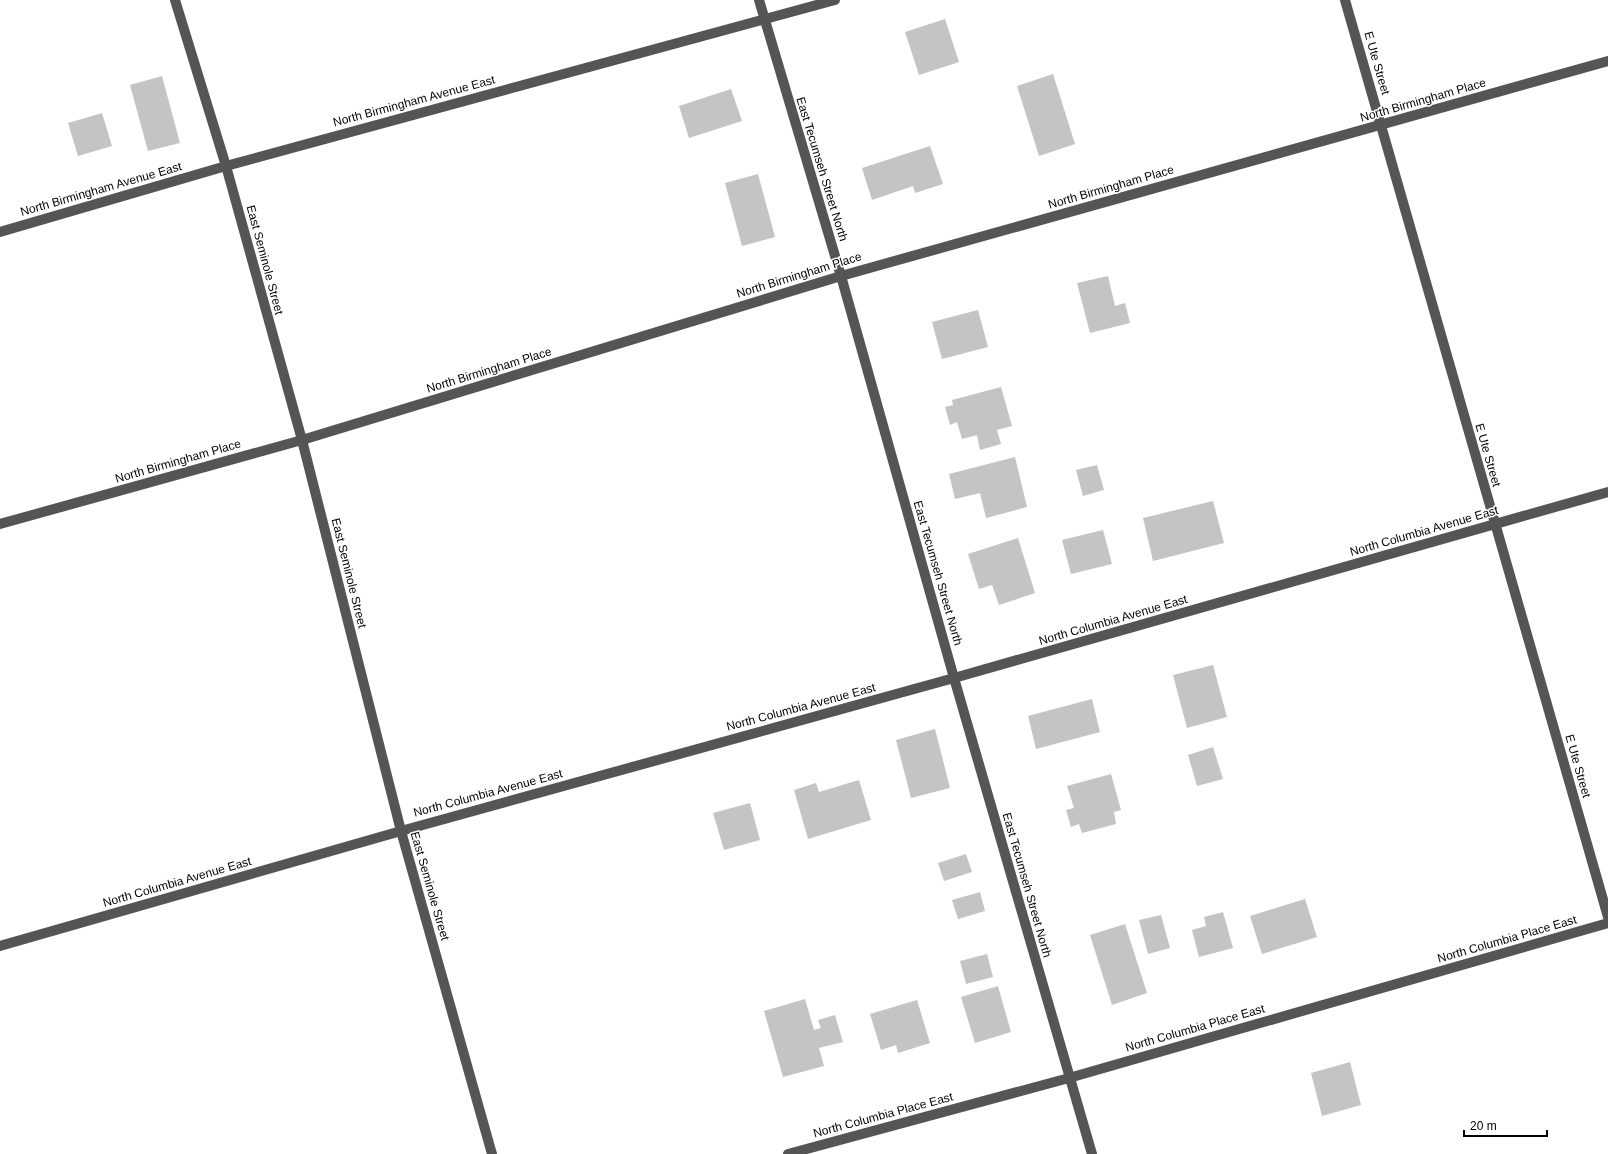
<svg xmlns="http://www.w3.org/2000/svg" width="1608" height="1154" font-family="Helvetica,sans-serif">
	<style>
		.building { fill: #c4c4c4 }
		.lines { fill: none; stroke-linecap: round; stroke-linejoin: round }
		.minor { stroke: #555; stroke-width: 10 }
		.labels { text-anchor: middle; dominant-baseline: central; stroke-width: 3; stroke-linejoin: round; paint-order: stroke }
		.street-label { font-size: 12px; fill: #000; stroke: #fff }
	</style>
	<rect width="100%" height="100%" fill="#fff"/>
	<path class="building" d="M945,19L959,62L919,75L905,32Z
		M1053,74L1075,144L1039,156L1017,86Z
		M162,76L180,143L148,151L130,85Z
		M731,89L742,121L689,138L679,106Z
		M102,113L112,146L78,156L68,123Z
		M930,146L943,184L915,193L913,186L872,200L862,168Z
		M758,174L775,237L742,246L725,183Z
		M1108,276L1115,306L1125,303L1130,323L1090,333L1077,283Z
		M978,310L988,347L942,359L932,322Z
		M1001,387L1012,426L997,430L1001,444L980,450L977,435L962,439L957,422L950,425L945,407L953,405L952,400Z
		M1015,457L1027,507L986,518L980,493L955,499L949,474Z
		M1097,465L1104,490L1083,496L1076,470Z
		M1213,501L1224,543L1153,561L1143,518Z
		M1103,530L1112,564L1071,574L1062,540Z
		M1018,538L1035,593L999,605L992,585L979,589L968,554Z
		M1213,665L1227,717L1187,728L1173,675Z
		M1092,699L1100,732L1036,749L1028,716Z
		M935,729L950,788L911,798L896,740Z
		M1213,747L1223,779L1197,786L1188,755Z
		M1111,774L1121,810L1114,812L1116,824L1082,833L1079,824L1071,827L1066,810L1074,808L1067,786Z
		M859,780L871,820L808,839L794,790L816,783L819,792Z
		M750,803L760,840L724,850L713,813Z
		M966,854L972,872L944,881L938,863Z
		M980,892L985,911L958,919L952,900Z
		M1305,899L1317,937L1262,954L1250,916Z
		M1223,912L1233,948L1199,957L1192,930L1206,926L1204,917Z
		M1161,915L1170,948L1148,954L1139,920Z
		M1125,924L1147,993L1112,1005L1090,935Z
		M987,954L993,977L966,984L960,961Z
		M998,986L1011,1032L975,1043L961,997Z
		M805,999L814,1030L821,1028L818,1020L835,1015L843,1042L819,1048L824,1066L783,1077L764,1011Z
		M917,1000L930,1043L898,1053L896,1045L881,1050L870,1014Z
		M1350,1062L1361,1105L1322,1116L1311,1073Z"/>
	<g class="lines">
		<path class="minor" d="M175,0L226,166L302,440L401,831L492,1154
			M759,0L841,276L954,678L1092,1154
			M1345,0L1608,917
			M0,232L226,166L835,0
			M0,524L302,440L841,276L1608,61
			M0,946L401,831L954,678L1608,492
			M788,1154L1069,1078L1608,923"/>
	</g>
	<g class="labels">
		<g class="street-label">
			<text transform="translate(1377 63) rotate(74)">E Ute Street</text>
			<text transform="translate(1423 100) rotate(-16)">North Birmingham Place</text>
			<text transform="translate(414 101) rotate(-15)">North Birmingham Avenue East</text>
			<text transform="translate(822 169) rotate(73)">East Tecumseh Street North</text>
			<text transform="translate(1111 187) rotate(-16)">North Birmingham Place</text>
			<text transform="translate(101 189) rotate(-16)">North Birmingham Avenue East</text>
			<text transform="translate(265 260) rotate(75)">East Seminole Street</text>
			<text transform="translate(799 275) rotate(-17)">North Birmingham Place</text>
			<text transform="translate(489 370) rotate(-17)">North Birmingham Place</text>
			<text transform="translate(1488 455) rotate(74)">E Ute Street</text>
			<text transform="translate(178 461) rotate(-16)">North Birmingham Place</text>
			<text transform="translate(1424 531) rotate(-16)">North Columbia Avenue East</text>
			<text transform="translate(349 573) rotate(76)">East Seminole Street</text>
			<text transform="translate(938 573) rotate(74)">East Tecumseh Street North</text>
			<text transform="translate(1113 620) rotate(-16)">North Columbia Avenue East</text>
			<text transform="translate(801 707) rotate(-15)">North Columbia Avenue East</text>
			<text transform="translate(1578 766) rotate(74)">E Ute Street</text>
			<text transform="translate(488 793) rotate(-15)">North Columbia Avenue East</text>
			<text transform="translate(177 882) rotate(-16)">North Columbia Avenue East</text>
			<text transform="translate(1027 885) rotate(74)">East Tecumseh Street North</text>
			<text transform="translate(430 886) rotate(74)">East Seminole Street</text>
			<text transform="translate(1507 939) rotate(-16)">North Columbia Place East</text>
			<text transform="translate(1195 1028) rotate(-16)">North Columbia Place East</text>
			<text transform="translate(883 1115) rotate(-15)">North Columbia Place East</text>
		</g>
	</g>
	<path d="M1464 1130v6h83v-6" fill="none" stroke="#000000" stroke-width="2"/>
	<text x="1470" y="1130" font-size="12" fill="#000000" stroke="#ffffff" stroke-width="3" paint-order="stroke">20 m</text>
</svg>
